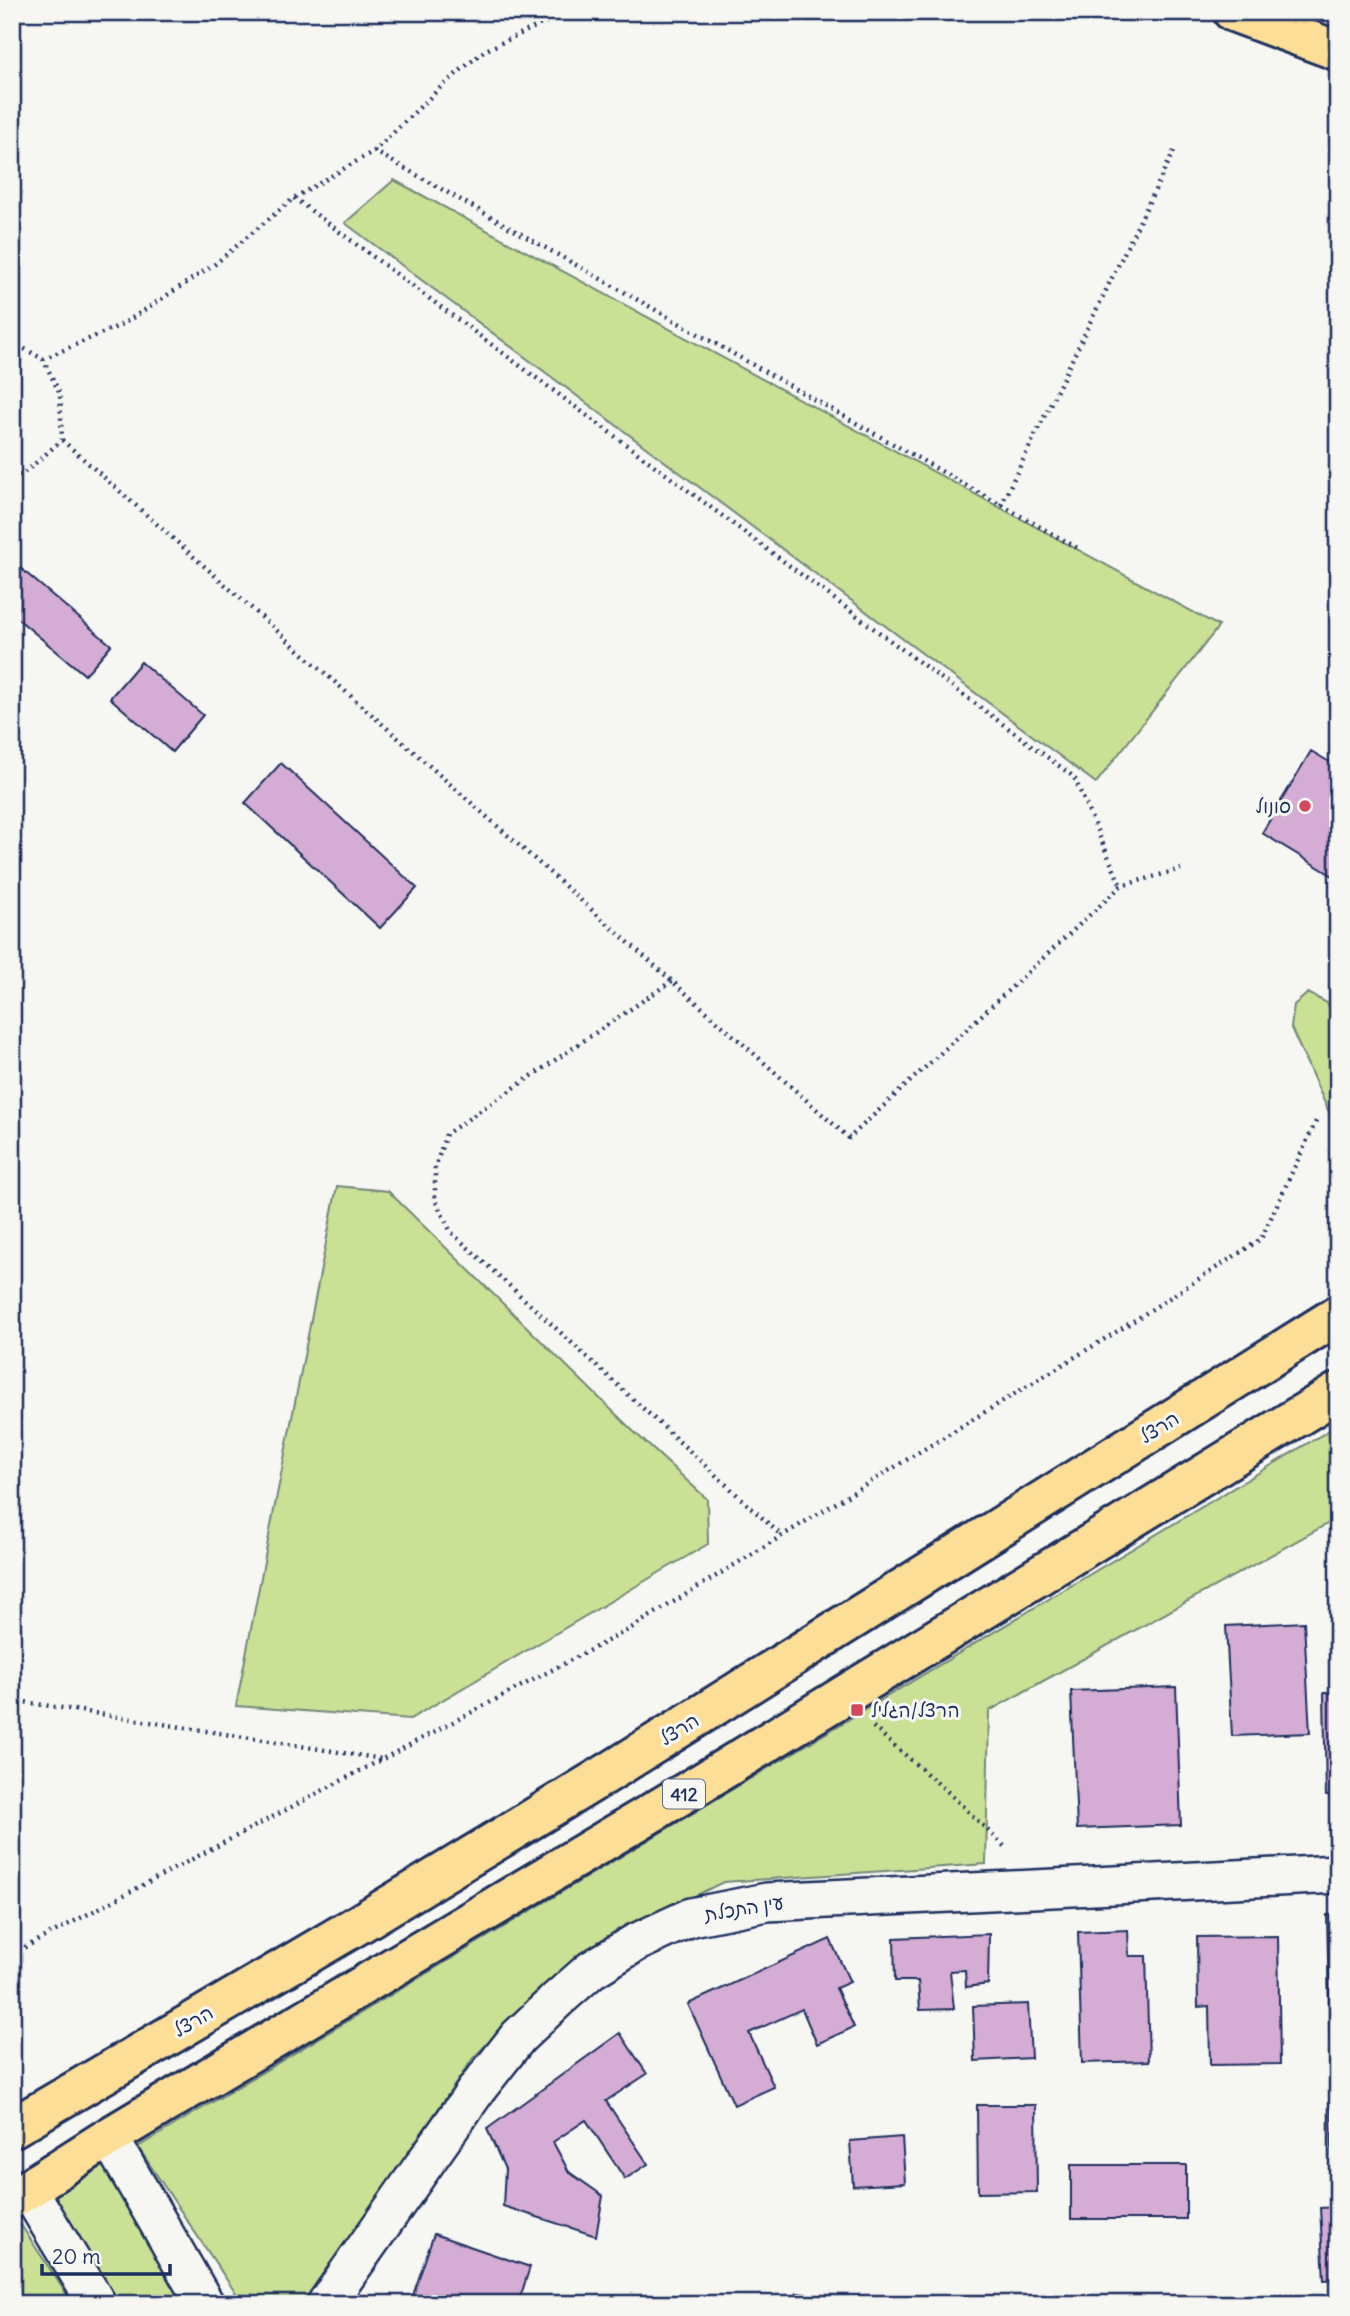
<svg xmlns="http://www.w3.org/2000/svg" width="1350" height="2316" font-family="Delius,'Playpen Sans Hebrew',sans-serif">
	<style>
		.green { fill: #cae095; stroke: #72887a; stroke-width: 2 }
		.building { fill: #d5acd3; stroke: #1b2f5e; stroke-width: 2 }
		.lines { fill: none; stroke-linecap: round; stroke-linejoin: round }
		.street-casing { stroke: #1b2f5e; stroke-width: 42 }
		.primary-casing { stroke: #1b2f5e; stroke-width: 44 }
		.highway-casing { stroke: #1b2f5e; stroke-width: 44 }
		.path { stroke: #1b2f5e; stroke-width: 4.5; stroke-dasharray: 2 5; stroke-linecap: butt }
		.street { stroke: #f6f6f2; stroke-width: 37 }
		.primary { stroke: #fdde96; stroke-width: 38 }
		.highway { stroke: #fdde96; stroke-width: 38 }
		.poi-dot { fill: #d1495b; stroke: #f6f6f2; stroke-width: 2.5 }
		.labels { text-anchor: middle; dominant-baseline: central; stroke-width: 6; stroke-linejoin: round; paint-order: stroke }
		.shield { fill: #f6f6f2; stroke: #5d6b8a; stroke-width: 2 }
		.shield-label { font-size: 18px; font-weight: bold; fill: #1b2f5e }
		.poi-label { font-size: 19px; fill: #1b2f5e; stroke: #f6f6f2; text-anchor: end }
		.street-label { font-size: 19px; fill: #1b2f5e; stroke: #f6f6f2 }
	</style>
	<rect width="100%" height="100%" fill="#f6f6f2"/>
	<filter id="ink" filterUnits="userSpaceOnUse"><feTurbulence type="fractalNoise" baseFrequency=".0143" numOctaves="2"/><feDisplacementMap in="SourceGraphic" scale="14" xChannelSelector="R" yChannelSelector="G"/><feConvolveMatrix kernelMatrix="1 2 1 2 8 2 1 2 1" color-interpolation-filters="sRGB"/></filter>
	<g filter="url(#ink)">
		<path class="green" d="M394,180L1219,626L1096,783L345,223Z
			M1308,993L1327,1003L1338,1020V1132L1291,1028L1294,1005Z
			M337,1186L388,1191L632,1430L707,1499L708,1544L410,1719L236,1706Z
			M1338,1425V1518L989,1711L986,1864L723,1882L634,1926L510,2021L474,2057L304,2304H243L138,2147Z
			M111,2160L194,2304H114L41,2195Z
			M21,2225L73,2304H12V2230Z"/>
		<path class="building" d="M12,561L111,645L85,675L12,614Z
			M141,662L203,715L172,752L110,698Z
			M1311,751L1338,767V879L1262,833Z
			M281,763L417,888L380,928L245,803Z
			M1304,1622L1310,1733L1232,1736L1226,1626Z
			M1176,1687L1181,1825L1077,1829L1071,1691Z
			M1324,1693H1338V1795L1326,1796Z
			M1327,1915H1338V2040H1330Z
			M1128,1930L1129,1956H1146L1149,2061L1082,2063L1078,1932Z
			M989,1934L988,1984L966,1987L965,1970L950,1971L954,2009L920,2010L918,1981H895L894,1938Z
			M1278,1936L1280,2064L1210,2065L1209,2006L1198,2007L1197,1937Z
			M830,1939L850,1982L836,1988L854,2027L817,2044L802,2009L749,2033L774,2087L734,2105L688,2004Z
			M1028,2004L1031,2058L975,2061L973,2006Z
			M620,2033L647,2074L606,2101L648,2164L625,2179L586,2120L553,2142L569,2172L603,2196L596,2236L503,2206L505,2169L487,2129Z
			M1330,2078H1338V2166H1332Z
			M977,2105H1036L1037,2192L978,2193Z
			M902,2137L905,2183L853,2186L850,2141Z
			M1071,2165H1186V2219H1071Z
			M1338,2207V2279L1324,2280L1320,2208Z
			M434,2234L530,2267L518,2304H410Z
			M796,2293L857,2301V2304H795Z"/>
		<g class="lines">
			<defs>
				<path id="street" d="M109,2137L205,2304
					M28,2189L97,2304
					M326,2304L477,2089L518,2037L558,1999L591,1970L635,1943L691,1917L767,1902L1338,1874"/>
				<path id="primary" d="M12,2128L359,1924L611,1771L1338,1315
					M12,2199L109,2137L698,1785L1338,1392"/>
				<path id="highway" d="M1233,12L1338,51"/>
			</defs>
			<use href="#street" class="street-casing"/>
			<use href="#primary" class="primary-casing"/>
			<use href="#highway" class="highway-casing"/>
			<path class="path" d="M374,151L1081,550
				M294,198L1074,777L1121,886
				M12,342L43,359L60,394L62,440L24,473L12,477
				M43,359L123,324L215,264L294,198L374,151L443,85L484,51L567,12
				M62,440L849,1138L1121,886L1181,869
				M1001,505L1175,149
				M672,981L446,1134L435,1168V1200L451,1232L782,1536
				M12,1700L382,1759
				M873,1727L949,1793L1006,1848
				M12,1954L626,1631L1121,1329L1261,1239L1318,1117"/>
			<use href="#street" class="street"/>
			<use href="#primary" class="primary"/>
			<use href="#highway" class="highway"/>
		</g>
	</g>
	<g class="poi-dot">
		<circle cx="1305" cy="806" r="7"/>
		<rect x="850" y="1703" width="14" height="14" rx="3.5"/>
	</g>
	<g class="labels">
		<rect class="shield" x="663" y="1779.5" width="42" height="29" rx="5"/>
		<g class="shield-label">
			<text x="684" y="1794">412</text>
		</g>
		<g class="poi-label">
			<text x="1291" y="806">סונול</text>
			<text x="871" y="1710" text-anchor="start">הרצל/הגליל</text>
		</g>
		<g class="street-label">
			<text transform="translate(1159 1427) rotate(-32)">הרצל</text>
			<text transform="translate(679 1729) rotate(-32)">הרצל</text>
			<text transform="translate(744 1908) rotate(-9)">עין התכלת</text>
			<text transform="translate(193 2021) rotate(-30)">הרצל</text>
		</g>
	</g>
	<rect width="1350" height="2316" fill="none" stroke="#f6f6f2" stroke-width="42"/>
	<rect x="21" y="21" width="1308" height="2274" fill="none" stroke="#1b2f5e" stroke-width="2.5" filter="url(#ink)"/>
	<path d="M42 2264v10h128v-10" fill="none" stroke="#1b2f5e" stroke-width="3.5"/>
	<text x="52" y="2264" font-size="21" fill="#1b2f5e" stroke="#f6f6f2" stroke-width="5" paint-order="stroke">20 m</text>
</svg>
